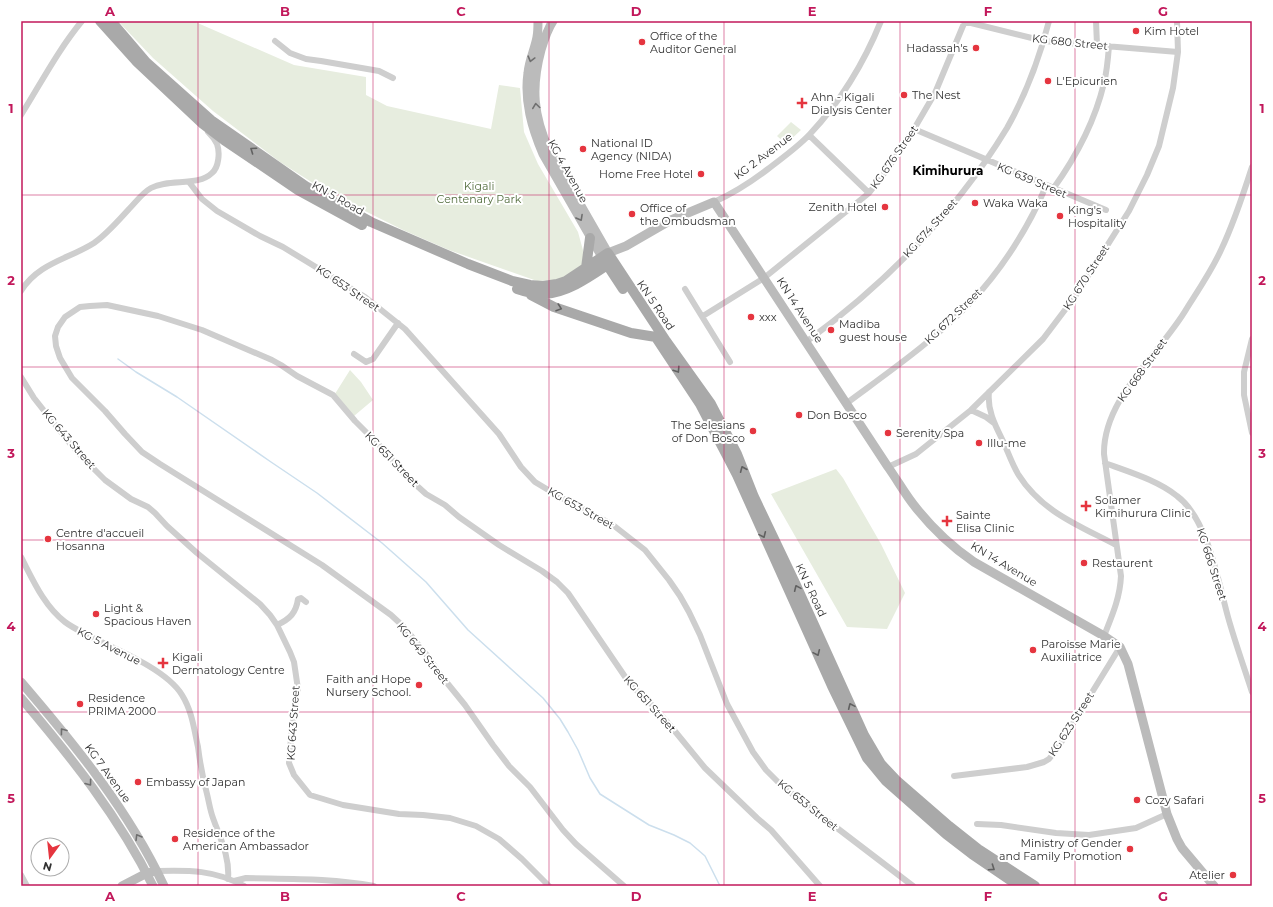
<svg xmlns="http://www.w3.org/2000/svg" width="1273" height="907" font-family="Montserrat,sans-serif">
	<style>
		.green { fill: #e7eddf }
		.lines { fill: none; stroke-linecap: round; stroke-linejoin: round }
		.stream { stroke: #ccdfed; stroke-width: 1.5 }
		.street { stroke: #cecece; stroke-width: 6 }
		.secondary { stroke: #bbb; stroke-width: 9 }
		.primary { stroke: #a9a9a9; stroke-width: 10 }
		.oneway { stroke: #6f6f6f }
		.oneway2 { stroke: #616161 }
		.grid { fill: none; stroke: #c2185b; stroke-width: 1; stroke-opacity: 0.55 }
		.poi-dot { fill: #e5353f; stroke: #fff; stroke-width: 1.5 }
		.labels { text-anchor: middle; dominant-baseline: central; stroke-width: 4; stroke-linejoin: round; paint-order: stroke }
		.poi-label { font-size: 11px; fill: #313131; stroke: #fff; text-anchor: start }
		.street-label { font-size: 11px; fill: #313131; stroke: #fff }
		.park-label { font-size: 11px; fill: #536d3e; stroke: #fff }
		.neighbourhood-label { font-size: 12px; font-weight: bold; fill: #000; stroke: #fff }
		.neatline { fill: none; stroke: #c2185b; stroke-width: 1.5 }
		.grid-label { font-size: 13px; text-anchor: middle; font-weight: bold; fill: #c2185b }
	</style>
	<rect width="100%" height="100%" fill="#fff"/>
	<path class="green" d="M118,21H193L294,65L366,77V95L387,106L491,129L499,85L520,88L524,132L538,164L578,232L584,254L583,267L558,280L537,281L449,250L403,230L327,192L280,162L213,111L153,58Z
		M791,122L801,130L786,144L777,136Z
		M350,370L361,382L373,400L354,416L333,397Z
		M836,469L843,478L881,544L905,593L887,629L847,627L771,494Z"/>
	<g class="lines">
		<path class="stream" d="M118,359L136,372L177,397L271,462L317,493L382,543L426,582L468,630L543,698L560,719L568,732L578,750L590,778L600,794L649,825L674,835L690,843L705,856L720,886"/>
		<path class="street" d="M963,21L1044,41L1178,52
			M1096,21L1097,45
			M275,41L290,53L306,59L321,61L379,71L393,78
			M21,115C41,83 58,50 82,21
			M914,129L1106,210
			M809,135L869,193
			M189,182L202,199L217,211L260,236L283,247L365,297L405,329L499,434L521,467L535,482L560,497L613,525L645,550L669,580L680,596L689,612L700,635L727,704L753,752L766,770L782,786L913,886
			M1053,189C1076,157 1095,121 1104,83C1107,71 1108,59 1109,46
			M714,202C734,193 751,182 768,169C782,158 798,147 810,134C841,101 864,63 881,21
			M685,289L730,362
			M21,291C38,263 69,259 94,243C107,234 118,221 129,209C136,202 142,193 151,188C169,178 198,187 212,173C219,167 220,152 217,144C215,140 211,135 208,132
			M703,316L764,278L869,193L886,171L914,129L935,93L965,21
			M1252,339L1244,372V395L1252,433
			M806,342C885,284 956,212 1007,128C1025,96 1040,56 1049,21
			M354,354L366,362L373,359L398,323
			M21,377L34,398L68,441L80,455L105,480L131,499L148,507L155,513L167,526L197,553L260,604L270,615L277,625L290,652L294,662L298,689L292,726L289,763L294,775L310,795L343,805L399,814L423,815L450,818L476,826L499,839L522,859L549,886
			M989,392C987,410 995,425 1003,441C1008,452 1012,464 1018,474C1042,512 1078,525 1116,545
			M847,403C890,371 935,340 972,301C1002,269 1029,227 1046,186
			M971,410L986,417L994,423
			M1105,463C1129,472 1157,480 1177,496C1208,519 1218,581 1228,617C1235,642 1244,667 1252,692
			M888,467L916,454L971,410L1043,339L1074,298L1129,211L1147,175L1159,146L1173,88L1178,52L1177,21
			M21,557C33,580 44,606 65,622C73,628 82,632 91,637C118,650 167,670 182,695C192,711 194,729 198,747C200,763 203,779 207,794C209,802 210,810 213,818C220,838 230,857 228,879
			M277,625C290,619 296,613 298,599L301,598L306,602
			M1104,636C1112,616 1120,598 1121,576L1104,454C1103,398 1161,353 1187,308C1199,289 1212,270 1221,250C1234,223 1243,195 1252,167
			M954,776L1027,767L1044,762L1049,759L1053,754L1062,741L1120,647
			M977,824L1001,825L1056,833L1089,835L1136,828L1167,814
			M157,871C189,870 215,870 244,886
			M21,875L27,886
			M234,881L246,878C289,879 332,878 374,886
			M624,886L576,844L563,830L530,787L509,766L493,745L465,705L439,673L429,658L404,627L391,615L322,565L160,464L142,452L125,434L105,411L72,378L60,358L56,346L55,336L58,327L65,317L80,307L90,306L107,305L158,316L202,330L272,360L281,365L297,376L333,395L355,421L382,448L405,475L426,494L445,505L459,517L499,545L542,571L557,582L568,593L630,684L649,702L669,724L705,768L757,818L771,830L820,886"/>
		<path class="secondary" d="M538,21C538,26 538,32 537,37C535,49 529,60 528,73C524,101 532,128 543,154L602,257
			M553,21C547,30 544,40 541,50C531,87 533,115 549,150L608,253L626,246L671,220L714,202L888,467C898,481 906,496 917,509C934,530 952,547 974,562L1104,636L1120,647L1128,664L1167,814L1177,839L1182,848L1214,886
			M21,682C75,745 129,811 164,886
			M21,698C71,757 119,817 153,886
			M122,886L147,873L152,872"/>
		<path class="primary" d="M100,21L136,61L203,124L224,140L298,190L362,225
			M111,21L146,62L211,120L307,187L371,222L468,264L512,281L530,285L543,286L557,284L566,281L608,253L666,341L711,404L737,454L754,497L795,583L864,735L881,764L896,780L949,826L978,849L1035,886
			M602,257L623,289
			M586,268L590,238
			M517,289C526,292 536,295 545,294C570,292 592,275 612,262
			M531,295L554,307L631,333L656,337
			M657,339L700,404L737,475L832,686L867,758L886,781L946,834L972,854L1019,886"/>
	</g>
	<defs><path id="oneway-chevron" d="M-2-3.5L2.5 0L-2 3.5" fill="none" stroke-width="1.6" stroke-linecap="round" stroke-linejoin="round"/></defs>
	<g class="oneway">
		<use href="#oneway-chevron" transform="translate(531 59) rotate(105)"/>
		<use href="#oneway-chevron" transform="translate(536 106) rotate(-98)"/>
		<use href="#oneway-chevron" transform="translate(580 218) rotate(61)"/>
		<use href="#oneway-chevron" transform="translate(63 731) rotate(-127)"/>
		<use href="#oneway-chevron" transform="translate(89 783) rotate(53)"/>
		<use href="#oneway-chevron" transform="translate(138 837) rotate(-121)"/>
	</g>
	<g class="oneway2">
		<use href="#oneway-chevron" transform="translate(253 150) rotate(-145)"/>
		<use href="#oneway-chevron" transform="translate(559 308) rotate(19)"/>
		<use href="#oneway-chevron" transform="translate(677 370) rotate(57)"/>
		<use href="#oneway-chevron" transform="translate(743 469) rotate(-113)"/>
		<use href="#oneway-chevron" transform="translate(763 535) rotate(66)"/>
		<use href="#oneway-chevron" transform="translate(797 588) rotate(-114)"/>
		<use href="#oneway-chevron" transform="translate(817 653) rotate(66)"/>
		<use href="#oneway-chevron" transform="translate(851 706) rotate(-114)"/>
		<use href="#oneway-chevron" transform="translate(992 868) rotate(34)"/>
	</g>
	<path class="grid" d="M198,21V886M373,21V886M549,21V886M724,21V886M900,21V886M1075,21V886M21,195H1252M21,367H1252M21,540H1252M21,712H1252"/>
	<g class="poi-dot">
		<circle cx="1136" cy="31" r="4"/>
		<circle cx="642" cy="42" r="4"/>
		<circle cx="976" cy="48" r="4"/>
		<circle cx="1048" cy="81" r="4"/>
		<circle cx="904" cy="95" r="4"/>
		<path d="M800 97h4v4h4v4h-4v4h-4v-4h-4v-4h4z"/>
		<circle cx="583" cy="149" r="4"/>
		<circle cx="701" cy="174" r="4"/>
		<circle cx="975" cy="203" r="4"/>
		<circle cx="885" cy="207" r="4"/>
		<circle cx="632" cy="214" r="4"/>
		<circle cx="1060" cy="216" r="4"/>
		<circle cx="751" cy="317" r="4"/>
		<circle cx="831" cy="330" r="4"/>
		<circle cx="799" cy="415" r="4"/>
		<circle cx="753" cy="431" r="4"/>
		<circle cx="888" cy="433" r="4"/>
		<circle cx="979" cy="443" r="4"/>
		<path d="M1084 500h4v4h4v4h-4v4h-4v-4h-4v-4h4z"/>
		<path d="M945 515h4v4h4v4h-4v4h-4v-4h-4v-4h4z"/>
		<circle cx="48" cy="539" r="4"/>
		<circle cx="1084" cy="563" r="4"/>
		<circle cx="96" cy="614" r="4"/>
		<circle cx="1033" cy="650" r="4"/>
		<path d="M161 657h4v4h4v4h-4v4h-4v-4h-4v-4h4z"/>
		<circle cx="419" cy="685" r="4"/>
		<circle cx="80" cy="704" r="4"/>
		<circle cx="138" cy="782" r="4"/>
		<circle cx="1137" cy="800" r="4"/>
		<circle cx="175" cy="839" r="4"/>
		<circle cx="1130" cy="849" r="4"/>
		<circle cx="1233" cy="875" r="4"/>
	</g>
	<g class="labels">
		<g class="poi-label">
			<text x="1144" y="31">Kim Hotel</text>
			<text x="650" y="36">Office of the<tspan x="650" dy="13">Auditor General</tspan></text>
			<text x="968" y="48" text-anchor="end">Hadassah's</text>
			<text x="1056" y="81">L'Epicurien</text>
			<text x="912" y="95">The Nest</text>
			<text x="811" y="97">Ahn - Kigali<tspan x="811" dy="13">Dialysis Center</tspan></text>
			<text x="591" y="143">National ID<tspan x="591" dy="13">Agency (NIDA)</tspan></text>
			<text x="693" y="174" text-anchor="end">Home Free Hotel</text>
			<text x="983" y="203">Waka Waka</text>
			<text x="877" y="207" text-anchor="end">Zenith Hotel</text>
			<text x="640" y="208">Office of<tspan x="640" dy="13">the Ombudsman</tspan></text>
			<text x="1068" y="210">King's<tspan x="1068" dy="13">Hospitality</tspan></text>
			<text x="759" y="317">xxx</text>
			<text x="839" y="324">Madiba<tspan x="839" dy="13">guest house</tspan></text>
			<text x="807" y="415">Don Bosco</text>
			<text x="745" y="425" text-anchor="end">The Selesians<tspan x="745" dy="13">of Don Bosco</tspan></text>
			<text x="896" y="433">Serenity Spa</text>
			<text x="987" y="443">Illu-me</text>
			<text x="1095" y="500">Solamer<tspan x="1095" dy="13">Kimihurura Clinic</tspan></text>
			<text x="956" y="515">Sainte<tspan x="956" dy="13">Elisa Clinic</tspan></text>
			<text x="56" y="533">Centre d'accueil<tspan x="56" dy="13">Hosanna</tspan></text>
			<text x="1092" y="563">Restaurent</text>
			<text x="104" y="608">Light &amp;<tspan x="104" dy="13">Spacious Haven</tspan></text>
			<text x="1041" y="644">Paroisse Marie<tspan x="1041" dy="13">Auxiliatrice</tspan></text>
			<text x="172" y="657">Kigali<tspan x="172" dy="13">Dermatology Centre</tspan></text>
			<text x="411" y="679" text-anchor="end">Faith and Hope<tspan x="411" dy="13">Nursery School.</tspan></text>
			<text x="88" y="698">Residence<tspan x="88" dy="13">PRIMA 2000</tspan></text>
			<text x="146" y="782">Embassy of Japan</text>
			<text x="1145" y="800">Cozy Safari</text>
			<text x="183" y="833">Residence of the<tspan x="183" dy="13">American Ambassador</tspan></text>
			<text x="1122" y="843" text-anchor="end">Ministry of Gender<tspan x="1122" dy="13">and Family Promotion</tspan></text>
			<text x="1225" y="875" text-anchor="end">Atelier</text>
		</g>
		<g class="street-label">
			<text transform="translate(1070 42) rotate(6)">KG 680 Street</text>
			<text transform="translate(763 156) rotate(-37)">KG 2 Avenue</text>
			<text transform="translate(894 157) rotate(-55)">KG 676 Street</text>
			<text transform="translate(568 171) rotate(61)">KG 4 Avenue</text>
			<text transform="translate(1032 180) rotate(23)">KG 639 Street</text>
			<text transform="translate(338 198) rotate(29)">KN 5 Road</text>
			<text transform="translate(930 228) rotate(-48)">KG 674 Street</text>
			<text transform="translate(1086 277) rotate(-57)">KG 670 Street</text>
			<text transform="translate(348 288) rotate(34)">KG 653 Street</text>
			<text transform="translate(656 305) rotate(56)">KN 5 Road</text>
			<text transform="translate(800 310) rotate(57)">KN 14 Avenue</text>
			<text transform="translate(953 316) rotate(-44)">KG 672 Street</text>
			<text transform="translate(1142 370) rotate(-54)">KG 668 Street</text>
			<text transform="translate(69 439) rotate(49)">KG 643 Street</text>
			<text transform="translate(392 459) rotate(46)">KG 651 Street</text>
			<text transform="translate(581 508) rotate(29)">KG 653 Street</text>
			<text transform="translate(1004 564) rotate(31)">KN 14 Avenue</text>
			<text transform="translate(1212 564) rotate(72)">KG 666 Street</text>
			<text transform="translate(811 590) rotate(65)">KN 5 Road</text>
			<text transform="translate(109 646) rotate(27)">KG 5 Avenue</text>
			<text transform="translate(423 653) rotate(51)">KG 649 Street</text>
			<text transform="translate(650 704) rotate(48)">KG 651 Street</text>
			<text transform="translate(293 723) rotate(-86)">KG 643 Street</text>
			<text transform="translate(1071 724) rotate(-57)">KG 623 Street</text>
			<text transform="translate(108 773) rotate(54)">KG 7 Avenue</text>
			<text transform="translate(808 805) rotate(39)">KG 653 Street</text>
		</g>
		<g class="park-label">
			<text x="479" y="186">Kigali<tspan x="479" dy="13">Centenary Park</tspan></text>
		</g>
		<g class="neighbourhood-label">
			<text x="948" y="170">Kimihurura</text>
		</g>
	</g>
	<rect width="1273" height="907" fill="none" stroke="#ffffff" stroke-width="44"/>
	<g transform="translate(50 857) rotate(195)"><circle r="19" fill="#ffffff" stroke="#adadad"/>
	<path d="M0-3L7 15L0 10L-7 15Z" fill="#e5353f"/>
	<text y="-6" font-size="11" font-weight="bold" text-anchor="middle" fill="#313131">N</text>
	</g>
	<rect x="22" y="22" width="1229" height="863" class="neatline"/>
	<g class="grid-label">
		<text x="110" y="16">A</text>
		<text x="285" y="16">B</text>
		<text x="461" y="16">C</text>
		<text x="636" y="16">D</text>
		<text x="812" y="16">E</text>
		<text x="988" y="16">F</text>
		<text x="1163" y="16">G</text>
		<text x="11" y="113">1</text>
		<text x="1262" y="113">1</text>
		<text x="11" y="285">2</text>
		<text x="1262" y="285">2</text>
		<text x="11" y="458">3</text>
		<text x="1262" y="458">3</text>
		<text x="11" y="631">4</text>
		<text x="1262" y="631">4</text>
		<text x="11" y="803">5</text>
		<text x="1262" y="803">5</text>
		<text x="110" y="901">A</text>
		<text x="285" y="901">B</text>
		<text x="461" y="901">C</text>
		<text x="636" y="901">D</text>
		<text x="812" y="901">E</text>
		<text x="988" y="901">F</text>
		<text x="1163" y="901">G</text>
	</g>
</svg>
